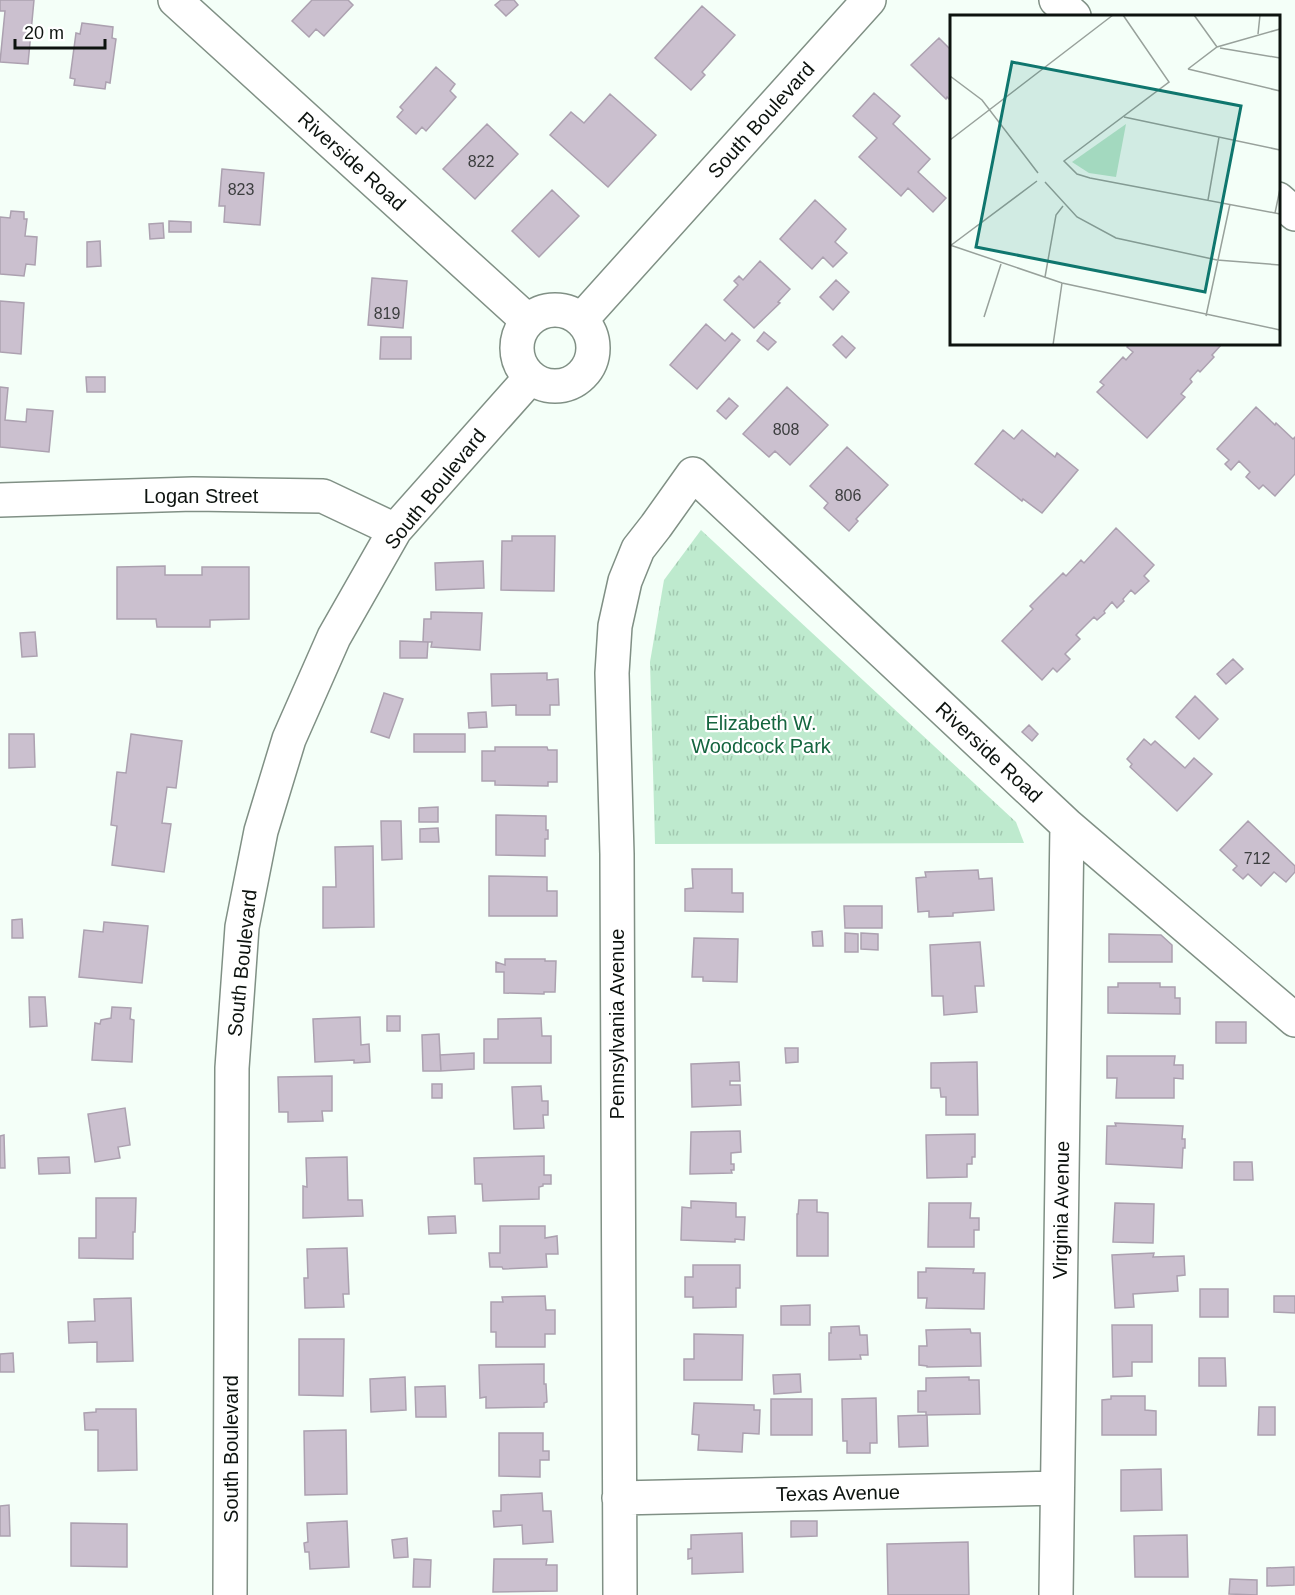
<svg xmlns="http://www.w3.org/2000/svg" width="1295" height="1595" font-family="Arial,sans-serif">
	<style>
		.park { fill: url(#park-tufts) }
		.building { fill: #cbc0cf; stroke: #aca1b0; stroke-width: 1.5 }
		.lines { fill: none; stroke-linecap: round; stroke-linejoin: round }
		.street-casing { stroke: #809085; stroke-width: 36 }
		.secondary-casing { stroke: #809085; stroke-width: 36 }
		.street { stroke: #fff; stroke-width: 33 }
		.secondary { stroke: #fff; stroke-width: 33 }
		.labels { text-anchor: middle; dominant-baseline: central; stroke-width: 4.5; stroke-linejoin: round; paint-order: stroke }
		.number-label { font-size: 16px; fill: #3c3e3f }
		.street-label { font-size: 20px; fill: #0d130f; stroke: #fff }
		.park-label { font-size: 20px; fill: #15653f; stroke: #fff }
		.inset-road { fill: none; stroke: #98a19b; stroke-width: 1.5 }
		.view { fill: #0f766e; fill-opacity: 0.15; stroke: #0f766e; stroke-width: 3 }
		.inset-edge { fill: none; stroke: #0d130f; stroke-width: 3 }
	</style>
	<defs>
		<pattern id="park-tufts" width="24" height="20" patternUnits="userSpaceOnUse" patternTransform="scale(1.5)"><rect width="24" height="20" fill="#beeace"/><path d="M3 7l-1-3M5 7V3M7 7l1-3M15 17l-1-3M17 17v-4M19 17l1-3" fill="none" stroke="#a2c8b0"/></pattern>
	</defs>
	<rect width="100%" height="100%" fill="#f4fff8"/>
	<path class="park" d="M701,530L1016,822L1024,843L655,844L650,662L664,580Z"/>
	<path class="building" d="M0,0H34L28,64L0,62L5,11H0Z
		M312,0H348L353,5L324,36L316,29L309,37L292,21Z
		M501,0H514L518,5L506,16L495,5Z
		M702,6L735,35L702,72L705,75L691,90L655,58Z
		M82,23L113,27L112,38L116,39L110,83L106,82L105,89L74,85L75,79L70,78L76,33L80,34Z
		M939,38L952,51V102L947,97L946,99L911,65Z
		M436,67L455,84L450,91L456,97L426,131L422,127L416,134L397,117L403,110L400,107Z
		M874,93L900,116L893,124L930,159L918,172L946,198L933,212L908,188L901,196L859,157L877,138L853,116Z
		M610,94L656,135L608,187L550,135L571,112L584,123Z
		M487,124L518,154L475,199L443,169Z
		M222,169L264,173L260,225L224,222L225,206H219Z
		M552,190L579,216L539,257L512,231Z
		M815,200L846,229L835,242L847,253L833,267L823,257L812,269L780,239Z
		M11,211L24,212V219H27L25,236L37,237L35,265L26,264L24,276L0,274V217L10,218Z
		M169,221L191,222V232H169Z
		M163,223L164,238L150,239L149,224Z
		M100,241L101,266L87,267V242Z
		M760,261L790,289L778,302L780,303L754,328L724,300L738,285L734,281L739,276L743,280Z
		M372,278L407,281L403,328L368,325Z
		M836,280L849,292L833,310L820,297Z
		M0,301L24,303L21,354L0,352Z
		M706,324L725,341L732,333L740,340L697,389L670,365Z
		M764,332L776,342L768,350L757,341Z
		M842,336L855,348L846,358L833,345Z
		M381,337H411V359H380Z
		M1130,344H1222L1212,355L1214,357L1200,372L1198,370L1190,379L1192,382L1181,394L1185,397L1147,438L1097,392L1104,385L1100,382L1123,357L1126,360L1133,352L1127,347Z
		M86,377H105V392H87Z
		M0,387L8,388L5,420L26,422L27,409L53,411L49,452L0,447Z
		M787,387L828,425L790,465L775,451L769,457L743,434Z
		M729,398L738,406L726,419L717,411Z
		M1256,407L1275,425L1276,423L1293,439L1295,437V474L1275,496L1263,485L1259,489L1246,477L1250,472L1239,461L1231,470L1225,464L1229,460L1217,449Z
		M1003,430L1014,439L1022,430L1055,457L1057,453L1078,470L1042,513L1023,499L1022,501L975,464Z
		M847,447L888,485L856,519L858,521L849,531L824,508L828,503L810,486Z
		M1116,528L1154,565L1144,576L1149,581L1135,594L1131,590L1123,599L1124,601L1117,608L1112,602L1104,611L1105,613L1097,620L1094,617L1076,635L1080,639L1065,654L1070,659L1057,672L1053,668L1042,680L1002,641L1033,609L1030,606L1063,573L1066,576L1081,560L1084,563Z
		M512,536H555L554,591L501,590L502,541H512Z
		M483,561L484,588L436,590L435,563Z
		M165,566V575H202V567H249V619L210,620V627H157L156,619H117V567Z
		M431,612L482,613L480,650L431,647L432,642H423L424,619H431Z
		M35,632L37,656L22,657L20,633Z
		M400,641L428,642L427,658H400Z
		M1233,659L1243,669L1226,684L1217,674Z
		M547,673V680L558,679L559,705H550V715H516V705L492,706L491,674Z
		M384,693L403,699L389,738L371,732Z
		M1195,696L1218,719L1199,739L1176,717Z
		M486,712L487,727L469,728L468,713Z
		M1029,725L1038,734L1032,741L1022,732Z
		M9,734H34L35,767L9,768Z
		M131,734L182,741L176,788L167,787L162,823L171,824L164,872L112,865L117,826L111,825L117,772L126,773Z
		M414,734H465V752H414Z
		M1144,739L1151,745L1155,741L1185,768L1194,758L1212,774L1177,811L1130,767L1132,764L1127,759Z
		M495,747H547L548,750H557V782H548V786L495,785V781H482V751H495Z
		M438,807V822H419V808Z
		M496,815L546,816V830H548V839H545V856L496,855Z
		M381,821H401L402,859L382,860Z
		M1248,821L1295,866V872L1286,882L1274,872L1261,886L1248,874L1243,879L1233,870L1237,866L1220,850Z
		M438,828L439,842H420V829Z
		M373,846L374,927L323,928V887H336L335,847Z
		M692,869H732V893H743V912L685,911V889L693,888Z
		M978,870L979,879L992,878L994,910L953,913V916L929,917V911L918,912L916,878L926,877L925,872Z
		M489,876L547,877V891H557V916H489Z
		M844,906H882V928H845Z
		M22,919L23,938H12V920Z
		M104,922L148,926L142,983L79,977L84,930L103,932Z
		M822,931L823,946H813L812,932Z
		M845,933L858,934V952H845Z
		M861,933L878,934V950L861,949Z
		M1109,934L1161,935L1172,945V962H1109Z
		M694,938L738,939L737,982L703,981V977H692Z
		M980,942L984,986H975L977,1012L944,1015L943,996H932L930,945Z
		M505,959H545V961H556L555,992H544V994L504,993V972H496V962L505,965Z
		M1118,983H1160V987H1175V998H1180V1014L1108,1013V987H1118Z
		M29,997H45L47,1026L30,1027Z
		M112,1007L131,1008L130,1019L134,1020L132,1062L92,1060L95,1023L100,1024L101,1020L111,1018Z
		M387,1016H400V1031H387Z
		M360,1017L361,1045L369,1044L370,1062L354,1063V1060L315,1062L313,1019Z
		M541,1018L542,1036H551V1063H484V1039H498V1019Z
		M1216,1022H1246V1043H1216Z
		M439,1034L441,1071H423L422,1035Z
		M785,1048H798V1062L786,1063Z
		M474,1053V1069L441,1071L440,1055Z
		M1107,1056H1175L1174,1065H1183V1079L1174,1078V1098H1116L1117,1078H1107Z
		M739,1062L740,1081H730V1085H740L741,1105L692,1107L691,1064Z
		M977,1062L978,1115H946V1097H941L940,1088H931V1063Z
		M332,1076V1111H322L323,1121L288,1122V1112H279L278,1077Z
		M432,1084H442V1098H432Z
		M541,1086L542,1101H548V1115H543L544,1128L514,1129L512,1087Z
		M125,1108L130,1145L118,1147L120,1158L95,1162L88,1114Z
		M1115,1123L1183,1126L1182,1139H1185V1148H1183L1182,1168L1106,1164L1107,1126H1116Z
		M740,1131L741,1152L731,1153V1164H734V1170H731L732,1173L690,1174L691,1132Z
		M975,1134V1157H972V1164H967V1177L927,1178L926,1135Z
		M4,1135L5,1168H0V1136Z
		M544,1156V1175H551V1184H543V1186L539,1187V1199L483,1201L482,1184H475L474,1158Z
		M69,1157L70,1173L39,1174L38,1158Z
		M347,1157L348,1200H362L363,1216L303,1218V1186L307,1187L306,1158Z
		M1234,1162H1252L1253,1180H1234Z
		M96,1198H136L135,1232H133V1259L79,1258V1238H96Z
		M799,1200H817V1212L828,1213V1256H797V1214H798Z
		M691,1201L736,1203V1217H745L744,1240L735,1239V1242L681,1240L682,1207L691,1208Z
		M929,1203H971L970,1218H979V1230H974V1247H928Z
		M1115,1203L1154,1204L1153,1243L1113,1242Z
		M455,1216L456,1233L429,1234L428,1217Z
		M500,1226H545V1238L557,1236L558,1254H546L547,1267L503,1269L502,1267H490L489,1253H500Z
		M347,1248L349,1294H343L344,1307L305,1308L304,1278H308L307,1249Z
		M1154,1253L1153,1257L1184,1256L1185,1275L1177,1276L1178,1291L1133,1294L1134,1307L1115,1308L1112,1255Z
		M693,1265H740V1288H736V1307L693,1308V1297H685V1277H693Z
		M926,1268L974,1269L973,1273H985L984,1309L926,1308L927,1298H918V1272H926Z
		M1200,1289H1228V1317H1200Z
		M545,1296L546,1310H555V1334H545V1347H496V1332H491V1302H503L502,1297Z
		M1274,1296H1295V1313L1274,1312Z
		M131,1298L133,1361L97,1362V1342L69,1343L68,1322L95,1321L94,1299Z
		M810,1305V1325H781V1306Z
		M1112,1325H1152V1362H1132V1376L1113,1377Z
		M859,1326L860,1335H867L868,1355H860L861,1359L829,1360V1333H831V1327Z
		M970,1329L971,1333H980L981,1366L927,1367V1366L919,1365V1346H927L926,1330Z
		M694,1334L743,1335L742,1380H684V1359H694Z
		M299,1339H344L343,1396L299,1395Z
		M13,1353L14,1372H0V1354Z
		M1199,1358H1225L1226,1386H1199Z
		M544,1364V1384H546L547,1402L544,1403V1407L486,1408V1397L480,1398L479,1365Z
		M800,1374L801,1392L774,1394L773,1375Z
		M405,1377L406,1410L371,1412L370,1379Z
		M969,1377V1380H979L980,1414L926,1415V1412H918V1391H926V1378Z
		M445,1386L446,1417H416L415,1387Z
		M1111,1396H1145V1410L1156,1411V1435H1102V1400L1111,1399Z
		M876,1398L877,1443H870V1453H847V1441H843L842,1399Z
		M771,1399H812V1435H771Z
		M694,1403L754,1405V1410H760L759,1434L743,1433L742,1452L698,1450L699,1435L692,1434Z
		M1259,1407H1275V1435H1258Z
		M96,1409H136L137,1470L98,1471V1430H85L84,1413L96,1412Z
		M927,1415L928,1446L899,1447L898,1416Z
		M346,1430L347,1494L305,1495L304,1431Z
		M499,1433H543V1451H549V1460H540V1477L499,1476Z
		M1161,1469L1162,1510L1121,1511V1470Z
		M542,1493L543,1511H551L553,1542L523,1544L522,1525L494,1527L493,1511H501V1495Z
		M9,1505L10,1536H0V1506Z
		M347,1521L349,1567L310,1569L309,1552H305L304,1543L308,1542L307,1523Z
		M791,1521H817V1536L791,1537Z
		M71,1523L127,1524V1567L71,1566Z
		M742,1533L743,1572L692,1574V1558L688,1559V1549H691V1535Z
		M1187,1535L1188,1577H1135L1134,1536Z
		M407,1538L408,1557L394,1558L392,1540Z
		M968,1542L969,1595H888L887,1544Z
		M414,1559L431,1560L430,1587H413Z
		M494,1559H547L546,1565H557V1591L493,1592Z
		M1294,1567V1585L1267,1586V1568Z
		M1230,1579L1257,1580V1595L1229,1594Z"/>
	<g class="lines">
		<defs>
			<path id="street" d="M175,0L528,321
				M517 348a38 38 0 1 1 76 0a38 38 0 1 1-76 0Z
				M581,320L869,0
				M0,500L193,494L323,496L395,530
				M619,1498L1057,1488
				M230,1595L232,1068L242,927L261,831L289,739L334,637L395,530L530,378
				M620,1595L617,854L612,673L615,626L625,581L638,549L656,526L693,474L1067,825L1295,1020
				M1056,1595L1067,825"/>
			<path id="secondary" d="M1056,0L1074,16
				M1278,199L1295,214"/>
		</defs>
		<use href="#street" class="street-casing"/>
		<use href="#secondary" class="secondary-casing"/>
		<use href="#street" class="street"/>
		<use href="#secondary" class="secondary"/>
	</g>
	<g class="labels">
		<g class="number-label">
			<text x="481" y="161">822</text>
			<text x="241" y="189">823</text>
			<text x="387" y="313">819</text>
			<text x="786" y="429">808</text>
			<text x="848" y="495">806</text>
			<text x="1257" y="858">712</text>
		</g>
		<g class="street-label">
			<text transform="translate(761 120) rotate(-48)">South Boulevard</text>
			<text transform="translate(352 161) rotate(42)">Riverside Road</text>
			<text transform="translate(435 489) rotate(-51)">South Boulevard</text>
			<text x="201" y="496">Logan Street</text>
			<text transform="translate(989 752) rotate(43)">Riverside Road</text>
			<text transform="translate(242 963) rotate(-84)">South Boulevard</text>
			<text transform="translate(617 1024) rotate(-90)">Pennsylvania Avenue</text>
			<text transform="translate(1061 1210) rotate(-89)">Virginia Avenue</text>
			<text transform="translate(231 1449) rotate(-90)">South Boulevard</text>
			<text transform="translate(838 1493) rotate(-1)">Texas Avenue</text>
		</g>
		<g class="park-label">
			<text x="761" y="723">Elizabeth W.<tspan x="761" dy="23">Woodcock Park</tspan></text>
		</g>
	</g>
	<g transform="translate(950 15)">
		<rect width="330" height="330" fill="#f4fff8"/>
		<path d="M176,109L166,162L139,158L122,147Z" fill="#beeace"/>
		<path class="inset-road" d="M173,0L219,67L114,146L127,159L140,163L330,199M244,0L267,32M308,19L310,0M270,33L330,43M238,54L267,32L330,14M238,54L330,76M0,61L32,85L88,158M174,102L330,135M0,125L163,0M95,167L127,202L166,223L267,245L330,250M258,185L269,122M325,198L330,174M0,230L112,268L330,315M0,231L87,166M95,262L106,200L113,191M256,301L280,189M34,302L51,249M103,330L112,268"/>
		<path class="view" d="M62,47L291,91L255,277L26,232Z"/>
		<rect width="330" height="330" class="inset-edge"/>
	</g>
	<path d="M15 39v9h90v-9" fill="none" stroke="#0d130f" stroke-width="3"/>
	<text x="24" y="39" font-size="18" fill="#0d130f" stroke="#ffffff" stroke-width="4.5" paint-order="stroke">20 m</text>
</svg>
